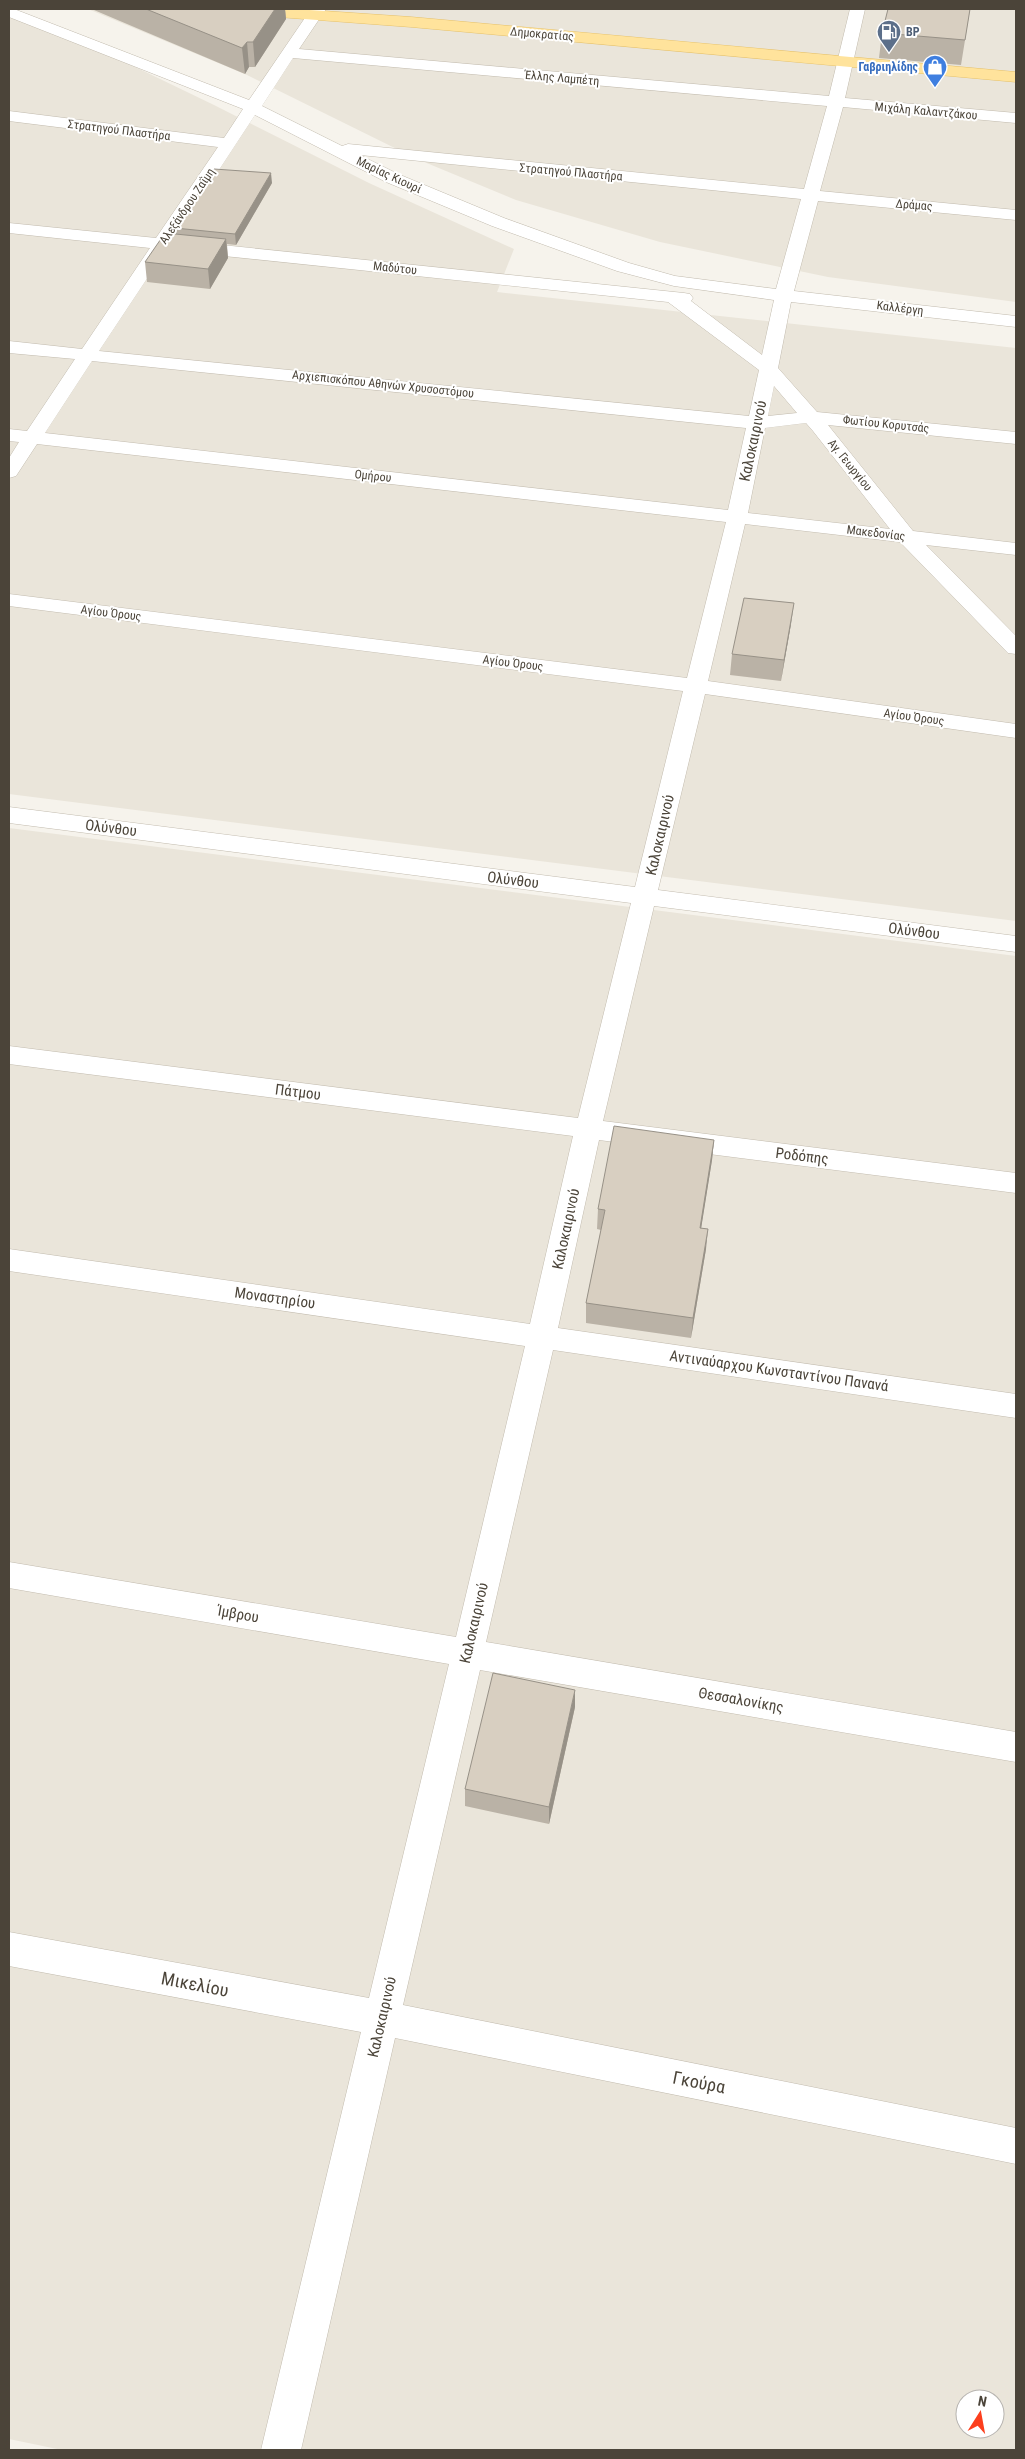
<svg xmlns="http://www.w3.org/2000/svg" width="1025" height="2459" font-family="'Roboto Condensed',sans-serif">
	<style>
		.residential { fill: #eae5da; fill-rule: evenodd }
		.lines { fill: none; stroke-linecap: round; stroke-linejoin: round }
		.minor-casing { stroke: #c2bbae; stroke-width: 1 }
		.major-casing { stroke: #e6c16a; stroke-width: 1 }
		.minor { fill: #fff; fill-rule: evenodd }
		.major { fill: #ffe39c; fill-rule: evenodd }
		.wall { fill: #bab2a6 }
		.shaded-wall { fill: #979187 }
		.building { fill: #d8cfc1; stroke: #979187 }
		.labels { text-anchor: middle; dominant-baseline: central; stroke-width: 4; stroke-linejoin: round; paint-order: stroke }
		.far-service-label { font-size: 12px; font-weight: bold; fill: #4e5e75; stroke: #fff; text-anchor: start }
		.far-street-label { font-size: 12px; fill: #4b4439; stroke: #fff }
		.far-shop-label { font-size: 12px; font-weight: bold; fill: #366cbe; stroke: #fff; text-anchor: end }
		.street-label { font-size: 15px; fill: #4b4439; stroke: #fff }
		.near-street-label { font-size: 18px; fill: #4b4439; stroke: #fff }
	</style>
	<rect width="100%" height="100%" fill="#f6f3ec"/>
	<path class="residential" d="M9,9H15L214,105L369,183L514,249L497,292L1016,348V921L9,794Z
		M88,9H1016V302L828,277L660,242L516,200L417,159L247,75Z
		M9,828L1016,956V2450H62L9,2439ZM965,2399H995V2429H965Z"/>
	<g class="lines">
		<defs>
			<path id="minor" d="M9,9H14L249,100L311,9H326L299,49L829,96L850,9H865L845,98L1016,113V123L843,107L820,191L1016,210V220L818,201L794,291L1016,316V327L791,302L778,368L817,412L1016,432V444L828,425L913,531L1016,543V555L926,545L1016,636V654L1008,653L900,542L745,524L708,681L1016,724V738L705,694L658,890L1016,936V952L654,906L603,1121L1016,1173V1193L599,1140L558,1328L1016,1394V1418L553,1350L486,1642L1016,1732V1762L480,1670L403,2005L1016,2128V2164L395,2038L301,2450H261L361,2032L9,1966V1932L369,1998L449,1664L9,1588V1562L456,1637L525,1346L9,1271V1249L530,1324L573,1136L9,1064V1046L578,1118L631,903L9,823V807L635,887L683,691L9,606V594L687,678L726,522L37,444L16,476L9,478V458L19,442L9,441V429L27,431L75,359L9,353V341L82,349L150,248L9,233V223L156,238L218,147L9,121V111L224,138L243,109L9,17ZM293,58L827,106L804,189L348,144L342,146L262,106ZM255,115L386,182L492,226L617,271L674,286L774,300L762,355L691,301L693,298L690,294L684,293L173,240ZM360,155L801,199L776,289L675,276L629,263L504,218L398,174ZM166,250L668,302L759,370L749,416L99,351ZM92,361L746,428L728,510L45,433ZM774,386L797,413L768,416ZM806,423L813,431L890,529L748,513L765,428Z"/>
			<path id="major" d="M230,9H295L411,17L1016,72V82L411,27L238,14Z"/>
		</defs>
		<use href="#minor" class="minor-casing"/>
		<use href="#major" class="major-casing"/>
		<use href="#minor" class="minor"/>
		<use href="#major" class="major"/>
	</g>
	<path class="wall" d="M93,9H285L286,19L255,67H249L245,74L94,10Z
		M970,9L961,65L879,58L882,33Z
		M272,183L236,245L227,244L228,258L210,289L147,282L145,262L176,234L175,228Z
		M791,624L781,681L730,675L732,654Z
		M714,1140L712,1160L701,1228L706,1249L691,1338L586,1323V1303L601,1230L597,1229L598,1209Z
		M575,1707L549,1824L465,1806V1789Z"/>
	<path class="shaded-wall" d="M275,9H285L286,19L255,67L253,42Z
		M247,42L249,67L245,74L242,48Z
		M271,173L272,183L236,245L235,234Z
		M226,239L228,258L210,289L208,269Z
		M794,603L791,624L781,681L784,660Z
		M714,1140L712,1160L698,1248L700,1228Z
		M708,1229L706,1249L691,1338L693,1318Z
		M575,1690V1707L549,1824V1807Z"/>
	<path class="building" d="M146,9H275L253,42H247L242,48Z
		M888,9H970L965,40L882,33Z
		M214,169L271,173L235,234L175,228Z
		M165,233L226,239L208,269L145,262Z
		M744,598L794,603L784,660L732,654Z
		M614,1126L714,1140L700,1228L708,1229L693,1318L586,1303L605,1210L598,1209Z
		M493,1673L575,1690L549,1807L465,1789Z"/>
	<defs>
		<symbol id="fuel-pin" viewBox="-11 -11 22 30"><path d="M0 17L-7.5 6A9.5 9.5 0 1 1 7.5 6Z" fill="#5c6f8a" stroke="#fff"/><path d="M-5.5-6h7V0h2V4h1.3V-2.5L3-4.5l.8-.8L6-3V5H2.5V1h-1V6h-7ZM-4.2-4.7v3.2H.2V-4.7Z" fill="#fff"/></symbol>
		<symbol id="shop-pin" viewBox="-11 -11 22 30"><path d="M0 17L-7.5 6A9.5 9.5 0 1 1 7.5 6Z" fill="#3f7fe0" stroke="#fff"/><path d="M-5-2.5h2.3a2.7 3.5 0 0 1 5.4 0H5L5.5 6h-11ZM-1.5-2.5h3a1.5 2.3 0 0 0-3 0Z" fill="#fff"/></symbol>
	</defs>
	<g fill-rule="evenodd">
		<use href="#fuel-pin" x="875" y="18" width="28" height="38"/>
		<use href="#shop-pin" x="921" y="53" width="28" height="38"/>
	</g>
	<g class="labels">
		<g class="far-service-label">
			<text x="906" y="32">BP</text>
		</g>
		<g class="far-street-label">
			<text transform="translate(542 34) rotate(5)">Δημοκρατίας</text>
			<text transform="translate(562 78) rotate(5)">Έλλης Λαμπέτη</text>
			<text transform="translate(926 111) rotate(5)">Μιχάλη Καλαντζάκου</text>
			<text transform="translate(119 130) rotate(7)">Στρατηγού Πλαστήρα</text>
			<text transform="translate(571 172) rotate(5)">Στρατηγού Πλαστήρα</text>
			<text transform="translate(389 175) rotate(25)">Μαρίας Κιουρί</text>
			<text transform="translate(914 205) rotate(5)">Δράμας</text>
			<text transform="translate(187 206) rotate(-56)">Αλεξάνδρου Ζαΐμη</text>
			<text transform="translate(395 268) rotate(6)">Μαδύτου</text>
			<text transform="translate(900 308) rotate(7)">Καλλέργη</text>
			<text transform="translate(383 384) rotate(6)">Αρχιεπισκόπου Αθηνών Χρυσοστόμου</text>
			<text transform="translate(886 424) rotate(6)">Φωτίου Κορυτσάς</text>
			<text transform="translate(850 465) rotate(51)">Αγ. Γεωργίου</text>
			<text transform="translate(373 476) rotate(6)">Ομήρου</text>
			<text transform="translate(876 533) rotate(7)">Μακεδονίας</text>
			<text transform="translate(111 613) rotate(7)">Αγίου Όρους</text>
			<text transform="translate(513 663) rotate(7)">Αγίου Όρους</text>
			<text transform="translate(914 717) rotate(8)">Αγίου Όρους</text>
		</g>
		<g class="far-shop-label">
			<text x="918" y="67">Γαβριηλίδης</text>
		</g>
		<g class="street-label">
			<text transform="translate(753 441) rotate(-78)">Καλοκαιρινού</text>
			<text transform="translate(111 828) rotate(7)">Ολύνθου</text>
			<text transform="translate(660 835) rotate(-77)">Καλοκαιρινού</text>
			<text transform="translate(513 880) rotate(7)">Ολύνθου</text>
			<text transform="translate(914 931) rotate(7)">Ολύνθου</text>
			<text transform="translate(298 1092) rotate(7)">Πάτμου</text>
			<text transform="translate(802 1156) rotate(7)">Ροδόπης</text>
			<text transform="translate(566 1229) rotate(-78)">Καλοκαιρινού</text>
			<text transform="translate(275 1298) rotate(8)">Μοναστηρίου</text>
			<text transform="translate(779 1371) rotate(8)">Αντιναύαρχου Κωνσταντίνου Πανανά</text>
			<text transform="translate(238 1614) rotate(10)">Ίμβρου</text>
			<text transform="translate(474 1623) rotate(-77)">Καλοκαιρινού</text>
			<text transform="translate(741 1700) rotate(10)">Θεσσαλονίκης</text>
			<text transform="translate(382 2017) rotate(-77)">Καλοκαιρινού</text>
		</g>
		<g class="near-street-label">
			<text transform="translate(195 1984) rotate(11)">Μικελίου</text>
			<text transform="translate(699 2082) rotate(11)">Γκούρα</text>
		</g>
	</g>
	<rect width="1025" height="2459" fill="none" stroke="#4b4439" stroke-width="20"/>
	<g transform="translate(980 2414) rotate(11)"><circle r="24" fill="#ffffff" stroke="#b7b4b0"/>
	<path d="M0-4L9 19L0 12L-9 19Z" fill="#fc3f1d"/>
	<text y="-8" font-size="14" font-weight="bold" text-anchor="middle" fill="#4b4439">N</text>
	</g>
</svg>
